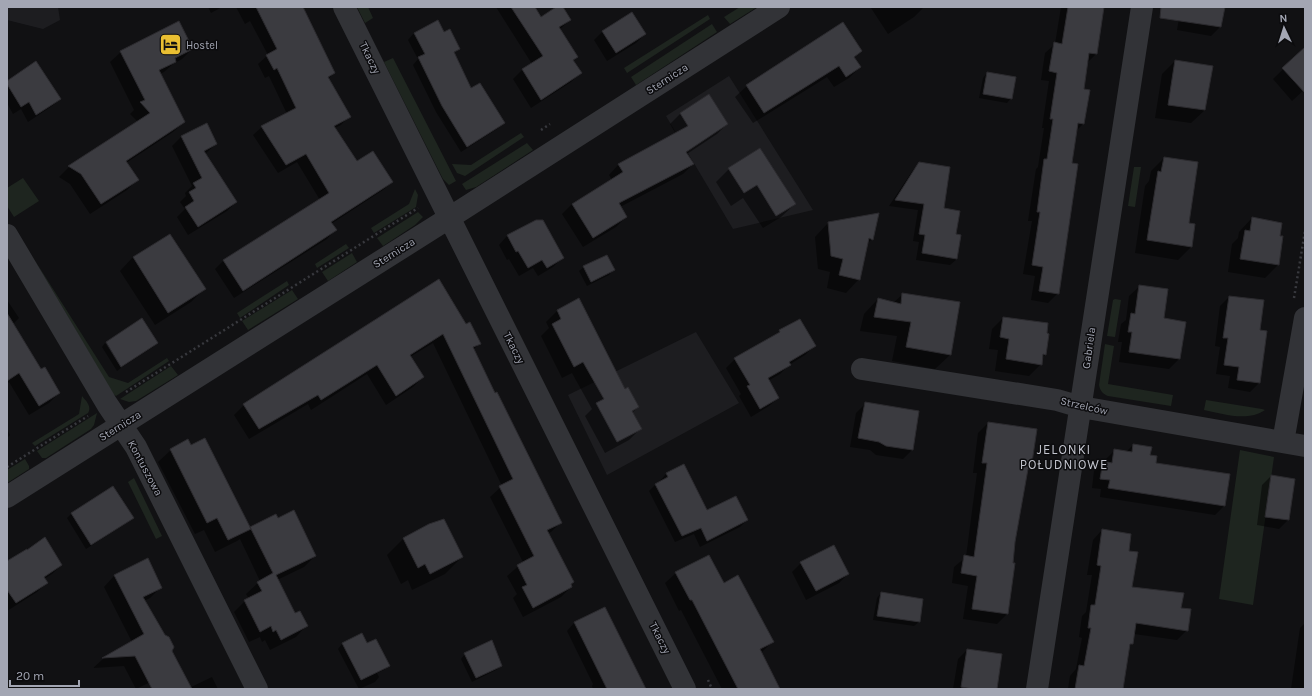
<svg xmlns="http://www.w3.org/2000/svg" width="1312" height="696" font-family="Karla,sans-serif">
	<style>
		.built { fill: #1d1d20 }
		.green { fill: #1e251f }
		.shadow { fill: #0007 }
		.building { fill: #3b3b40; stroke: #2c2b2f }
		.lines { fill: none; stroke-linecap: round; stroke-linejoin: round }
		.path { stroke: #38393e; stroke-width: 2.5; stroke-dasharray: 2 3; stroke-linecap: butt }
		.street { stroke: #323337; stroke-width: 22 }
		.labels { text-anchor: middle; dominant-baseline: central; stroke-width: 3; stroke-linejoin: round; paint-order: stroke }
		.poi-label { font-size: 11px; fill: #a3a6b3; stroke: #0c0c0e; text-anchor: start }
		.street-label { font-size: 11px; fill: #a3a6b3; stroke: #0c0c0e }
		.quarter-label { font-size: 13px; letter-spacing: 1px; fill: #c4c6cf; stroke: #0c0c0e }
	</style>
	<rect width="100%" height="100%" fill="#111113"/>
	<path class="built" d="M7,7H58L60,20L43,29L7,20Z
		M729,76L813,210L733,229L666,116Z
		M696,332L739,403L607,475L568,395Z"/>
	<path class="green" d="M357,7H368L373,18L365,23Z
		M740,7H757L730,24L724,17Z
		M708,15L710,19L627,73L624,68Z
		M712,24L717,32L636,85L631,77Z
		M393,58L456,181L449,185L443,179L384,62Z
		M521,133L524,137L465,176L457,173L452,164L471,165Z
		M527,143L533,150L476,187L466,190L462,184Z
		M1134,167H1141L1135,207L1128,206Z
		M23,178L39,201L14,217L7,206V188Z
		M415,189L418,195L416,207L374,233L371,228L409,204Z
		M418,212L423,217L415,225L383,246L377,238Z
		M346,244L349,248L317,268L315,264Z
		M352,253L357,262L328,281L322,272Z
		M34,259L109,377L128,383L167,358L169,361L116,396L113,394Z
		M287,281L289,285L240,318L237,313Z
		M292,290L298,299L248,330L242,321Z
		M1115,299L1121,300L1115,337L1107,336L1113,300Z
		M1105,344L1114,346L1108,384L1173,395L1171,406L1108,396C1103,394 1100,391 1099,385Z
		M171,366L178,375L136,401L129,402L120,399Z
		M82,396C86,401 92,406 88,413L35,446L32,443L79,414Z
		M1206,400L1262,409L1265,410C1248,422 1223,414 1204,410Z
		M97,413L94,425L91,429L46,458H42L37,451Z
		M1240,450L1274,457L1253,605L1219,599Z
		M25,459L29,466V469L7,483V470Z
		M134,478L162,536L156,539L128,482Z"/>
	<path class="shadow" d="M208,7H222L211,13Z
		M236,7H302L334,73L328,79L349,116L341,125L335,128L356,162L392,182L383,190L331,224L335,230L327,239L234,298L215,269L223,261L320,200L297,162L278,173L253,135L262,127L287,114L269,76L265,78L258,64L268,55L250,21L245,24Z
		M496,7H534L540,18L558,7H562L570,20L559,30L572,61L580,73L571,82L531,108L513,79L522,70L532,64Z
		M872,7H923V8L914,17L888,34L871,8Z
		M1061,7H1103L1096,54L1087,63L1083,90V124L1076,131L1058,293L1048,303L1031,300L1035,276L1023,274L1032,221H1028L1036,169L1038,167L1044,128H1042L1049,81L1041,80L1045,53L1055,44Z
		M1181,7H1224L1220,27L1211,36L1177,30Z
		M603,31L645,34L636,43L607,61L594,40Z
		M414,33L458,49L453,54L471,90L504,123L497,129L461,152L436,112L413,65L418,59L408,40Z
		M1305,48V89L1292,101L1273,79Z
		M192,49L182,59L173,64L164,72L160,74L184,122L173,132L126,163L137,180L127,190L90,214L70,184L59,177L69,167L138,122L130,114L134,110L110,62L121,52Z
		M860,51L854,58L860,67L849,78L834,87L827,77L753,123L735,97L747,86Z
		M1175,61L1205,110L1191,123L1155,118L1162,74Z
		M987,73L1011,98L1007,103L979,98L983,78Z
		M7,82L60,99L52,106L28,122L21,109L13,114L7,103Z
		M709,96L727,124L717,134L687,154L693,164L683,174L620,207L626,217L616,227L583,247L562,214L572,204L612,180L609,175L619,164L676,134L670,124L680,114Z
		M206,124L216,144L205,154L236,202L227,211L188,235L177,217L185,209L180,202L186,196L185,193L192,186L172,146L181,137Z
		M1164,158L1187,224L1191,247L1178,260L1135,253L1145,186L1149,181L1151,171Z
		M920,163L955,235L957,259L950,265L916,260L919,242L913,241L918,210L889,206L913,170Z
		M729,169L795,204L781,217L763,228L743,198L731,206L716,182Z
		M878,214L872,239L867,244L859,279L846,293L827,288L830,272L818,269L815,237L828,223Z
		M1252,218L1279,236L1282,237L1278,265L1265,278L1228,272L1232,244L1238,238L1239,232Z
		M536,221L562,258L553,267L538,276L533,268L519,276L509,259L507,260L499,245L507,236Z
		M133,257L204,289L191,302L155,325L120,271Z
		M584,267L613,270L609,275L587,286L579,271Z
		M1140,286L1163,319L1179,359L1169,369L1119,362L1122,342H1118L1121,324L1126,320L1129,296Z
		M903,294L950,355L935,369L892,361L897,336L860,331L864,314L878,299L893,303Z
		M1229,297L1259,331L1266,332L1259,383L1250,392L1228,388L1230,376L1216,374L1220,347L1215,346L1220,306Z
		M7,300L19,318L13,324L41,371L59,393L49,403L29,415L9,382L7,384Z
		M558,310L638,407L632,413L640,429L629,440L605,453L585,416L592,409L572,373L562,378L541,336L549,328L546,322Z
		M1003,318L1045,355L1042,358L1041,364L1029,376L995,371L998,350L989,349L992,329Z
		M465,325L480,343L474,349L494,394L561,522L551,532L547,534L571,587L561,597L523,617L513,598L517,594L507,576L523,562L490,497L502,486L433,343L410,357L423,377L413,387L386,405L367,374L311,410L308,404L249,439L234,415L244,405Z
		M780,331L814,346L805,355L789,365L780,374L768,381L778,398L769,406L751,417L739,396L741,394L726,368L735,359L776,335Z
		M107,342L157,343L153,347L122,367Z
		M105,343L121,368L117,371L102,347Z
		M865,404L918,412L912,450L903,459L876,455L870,450L850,447L856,413Z
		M988,423L1030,469L1026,472L1011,564L1007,614L997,624L963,619L968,586L952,583L954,567L966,557L977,473H973L978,433Z
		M7,429L10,435L7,438Z
		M1133,445L1149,456L1155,464L1224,506L1215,515L1100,497L1101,489L1092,488L1094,471L1103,462L1105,463L1106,459L1115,450L1126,452Z
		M171,450L249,529L251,527L315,556L304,567L277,580L295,615L306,626L296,637L270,650L265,640L262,642L260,637L249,642L234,612L245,601L249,599L246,594L260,581L240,539L237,541L215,552L204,530L195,534L158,462Z
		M683,466L706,512L747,520L740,527L700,547L694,534L675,542L649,491L656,484L660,482V481L666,474Z
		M1271,476L1288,520L1279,529L1257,525L1262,485Z
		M113,487L132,518L128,522L86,549L67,518L71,514Z
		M1102,530L1128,552L1131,588L1180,608L1187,630L1177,640L1134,634L1132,644L1129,647L1122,689H1068L1070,676L1076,669L1082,638L1079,637L1082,616L1086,612L1092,575H1087L1093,540Z
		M404,538L462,557L445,574L412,590L408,580L401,584L387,555Z
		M44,539L61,565L52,574L44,579L46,583L37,592L7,611V563Z
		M834,547L848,574L839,583L806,600L792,572L801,563Z
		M148,559L161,587L150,598L144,601L171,651L167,674L136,689L124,666L93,668L103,659L132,642L104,587L114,576Z
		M676,573L723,584L772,642L761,653L779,689H722L681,610L679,611L665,583Z
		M881,593L922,600L919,622L914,626L873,620L877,598Z
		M604,608L645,689H593L592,686L593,684L567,631L574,623Z
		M1305,623V689H1291L1300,628Z
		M362,635L367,644L389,665L384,670L377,673L379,677L375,682L359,689L338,649L342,644Z
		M967,650L996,689H953L958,659Z
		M465,654L501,666L496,670L472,682L461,659Z
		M212,677L218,689H187Z"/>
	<path class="building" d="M256,7H303L335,73L328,77L351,117L334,126L357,161L373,151L393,182L331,222L337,230L243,291L223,260L329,193L306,154L286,165L261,126L296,108L277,68L274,70L266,55L277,49Z
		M511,7H535L541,17L556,7H563L571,20L559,27L578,57L573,60L582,73L541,100L522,69L543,56Z
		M1068,7H1104L1097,54L1089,53L1084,89L1090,90L1084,124L1078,123L1072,163L1078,164L1059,294L1039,291L1043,267L1032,265L1040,212H1037L1044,159H1047L1053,119H1050L1057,73L1049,71L1054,42L1062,44Z
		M1161,7H1225L1221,27L1160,18Z
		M632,12L646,34L616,53L602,31Z
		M438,20L444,32L450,29L460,49L454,52L471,88L480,83L505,123L467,147L442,106L418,57L425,54L414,33Z
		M179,21L193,49L175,58L176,62L159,70L185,122L126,161L139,180L101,204L81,174L68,166L150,113L140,102L145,100L120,51Z
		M843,22L862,51L854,57L861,67L846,77L839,66L764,113L746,85Z
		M1305,47V93L1282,68Z
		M1175,60L1213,66L1205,110L1168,105Z
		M36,61L61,99L36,115L29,102L21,107L7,84V81Z
		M987,72L1016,77L1012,99L983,94Z
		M709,94L728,124L686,152L694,164L619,203L627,217L593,238L572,204L623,172L618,164L688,126L680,113Z
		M207,123L217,144L204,151L237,202L198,227L185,207L194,201L189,192L196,188L193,183L202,178L181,136Z
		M760,148L796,204L776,216L757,185L744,193L728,168Z
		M1164,157L1198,162L1189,223L1195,224L1192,247L1147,240L1158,171L1161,172Z
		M919,162L950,167L944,208L960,211L956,234L961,235L957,259L922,253L925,235L919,234L924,204L895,200Z
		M879,213L873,240L869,238L860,280L839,275L843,259L831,256L828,222Z
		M1252,217L1282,223L1280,236H1283L1279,265L1240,259L1245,230L1250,231Z
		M536,220H543L564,258L547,268L542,260L528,268L518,251L516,252L507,235Z
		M170,234L206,289L168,313L133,257Z
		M607,255L615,270L591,282L583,266Z
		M439,279L466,324L470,322L481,344L473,347L495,393L497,392L562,523L547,530L574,582L571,584L572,587L533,608L522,587L527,585L517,565L534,556L499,486L513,479L443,334L410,355L424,377L396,396L377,365L321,400L318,395L259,429L243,404Z
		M1139,285L1168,289L1164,318L1186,322L1180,359L1129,352L1132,332H1128L1131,313L1135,314Z
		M902,293L960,302L951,355L906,347L911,322L874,317L878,298L901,304Z
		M1229,296L1264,300L1260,330L1267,331L1260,383L1237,380L1239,367L1224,365L1228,338H1223Z
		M579,298L625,389L628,387L639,407L632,411L642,429L617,442L596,403L604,399L583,362L574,367L552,324L561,319L557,310Z
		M7,313L41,369L45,367L60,393L39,406L19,373L7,381Z
		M1003,317L1048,323L1047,333L1049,334L1046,355L1043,354L1042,365L1006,359L1009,339L1000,337Z
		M142,318L158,343L121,367L106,342Z
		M800,319L816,346L789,362L791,365L768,378L779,398L760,409L747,386L750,385L734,358L780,332L779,330Z
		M865,402L919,411L913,450L886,446L879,442L858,438Z
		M988,422L1037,429L1031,469H1028L1015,542L1013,563H1015L1008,614L972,609L977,576L961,573L964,555L974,557L987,463H982Z
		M205,438L251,529L228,540L217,518L207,523L170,449L188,439L191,445Z
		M1133,444L1152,447L1150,455L1157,456L1156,463L1230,474L1225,506L1108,488L1110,480L1100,479L1103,461L1112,463L1114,449L1132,452Z
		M684,464L707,510L736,496L748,520L707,541L701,528L682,536L655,484L668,477L666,473Z
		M1271,475L1295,479L1289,520L1265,517Z
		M113,486L134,518L91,545L71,513Z
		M294,510L316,556L276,575L295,613L300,611L308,626L281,640L276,630L273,632L271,626L260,632L244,600L262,591L257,582L273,573L250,527L276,514L278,518Z
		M444,519L463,557L430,574L425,564L418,568L403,538L429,524Z
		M1102,529L1131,534L1129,551L1138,552L1132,587L1184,593L1181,608L1191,609L1188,631L1136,623L1133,644H1130L1123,689H1075L1079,665L1084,666L1091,628H1088L1091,605H1095L1101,566L1097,565Z
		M45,537L62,565L44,577L48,583L16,603L7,590V561L27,549V550Z
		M834,545L849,574L816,591L800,562Z
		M709,555L724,583L738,575L774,642L760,649L780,689H738L692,600H690L675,572Z
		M148,558L162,588L143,597L165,635L169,637L174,647L172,651L192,689H152L135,656L102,658L144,634L114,575Z
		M881,592L923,599L920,622L877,616Z
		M605,607L646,689H607L574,622Z
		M362,633L367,643L376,639L390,666L361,680L342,643Z
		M492,640L502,666L476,678L464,653Z
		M967,649L1002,654L997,689H973L961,687Z"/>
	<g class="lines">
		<path class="path" d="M541,130L550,124
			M1294,298L1305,231
			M126,392L418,208
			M7,467L88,416
			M708,680L712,689"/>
		<path class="street" d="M344,7L685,689
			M7,235L107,404L136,447L257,689
			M862,369L1057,400L1081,407L1305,446
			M1283,442L1305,318
			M7,497L449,218L779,7
			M1037,689L1142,7"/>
	</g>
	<defs>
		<symbol id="hotel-square" viewBox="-11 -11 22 22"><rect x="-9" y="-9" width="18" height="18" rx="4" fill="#eabf32" stroke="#0c0c0e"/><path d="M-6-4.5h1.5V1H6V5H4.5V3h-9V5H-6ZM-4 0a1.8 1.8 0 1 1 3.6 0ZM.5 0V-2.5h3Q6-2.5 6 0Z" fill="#111"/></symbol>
	</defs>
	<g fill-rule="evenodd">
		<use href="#hotel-square" x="158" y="32" width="25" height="25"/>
	</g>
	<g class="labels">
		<g class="poi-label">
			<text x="186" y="45">Hostel</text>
		</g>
		<g class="street-label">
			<text transform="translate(370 58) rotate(64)">Tkaczy</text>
			<text transform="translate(667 79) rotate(-33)">Sternicza</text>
			<text transform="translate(394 253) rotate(-32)">Sternicza</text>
			<text transform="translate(514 348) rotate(63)">Tkaczy</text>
			<text transform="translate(1089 348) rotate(-82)">Gabriela</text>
			<text transform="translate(1084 406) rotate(13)">Strzelców</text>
			<text transform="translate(120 426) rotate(-32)">Sternicza</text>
			<text transform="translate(145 468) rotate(62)">Kontuszowa</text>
			<text transform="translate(660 638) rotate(63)">Tkaczy</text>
		</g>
		<g class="quarter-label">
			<text x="1064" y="449">JELONKI<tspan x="1064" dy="15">POŁUDNIOWE</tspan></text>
		</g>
	</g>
	<rect width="1312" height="696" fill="none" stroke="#a3a6b3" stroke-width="16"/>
	<g transform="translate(1284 28) rotate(356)" stroke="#0c0c0e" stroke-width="3" paint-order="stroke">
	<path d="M0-3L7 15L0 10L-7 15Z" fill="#a3a6b3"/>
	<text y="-6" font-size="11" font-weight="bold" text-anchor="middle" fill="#a3a6b3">N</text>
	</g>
	<path d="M10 680v6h69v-6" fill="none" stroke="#a3a6b3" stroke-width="2"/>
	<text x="16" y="680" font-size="12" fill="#a3a6b3" stroke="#0c0c0e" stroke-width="3" paint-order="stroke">20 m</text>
</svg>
